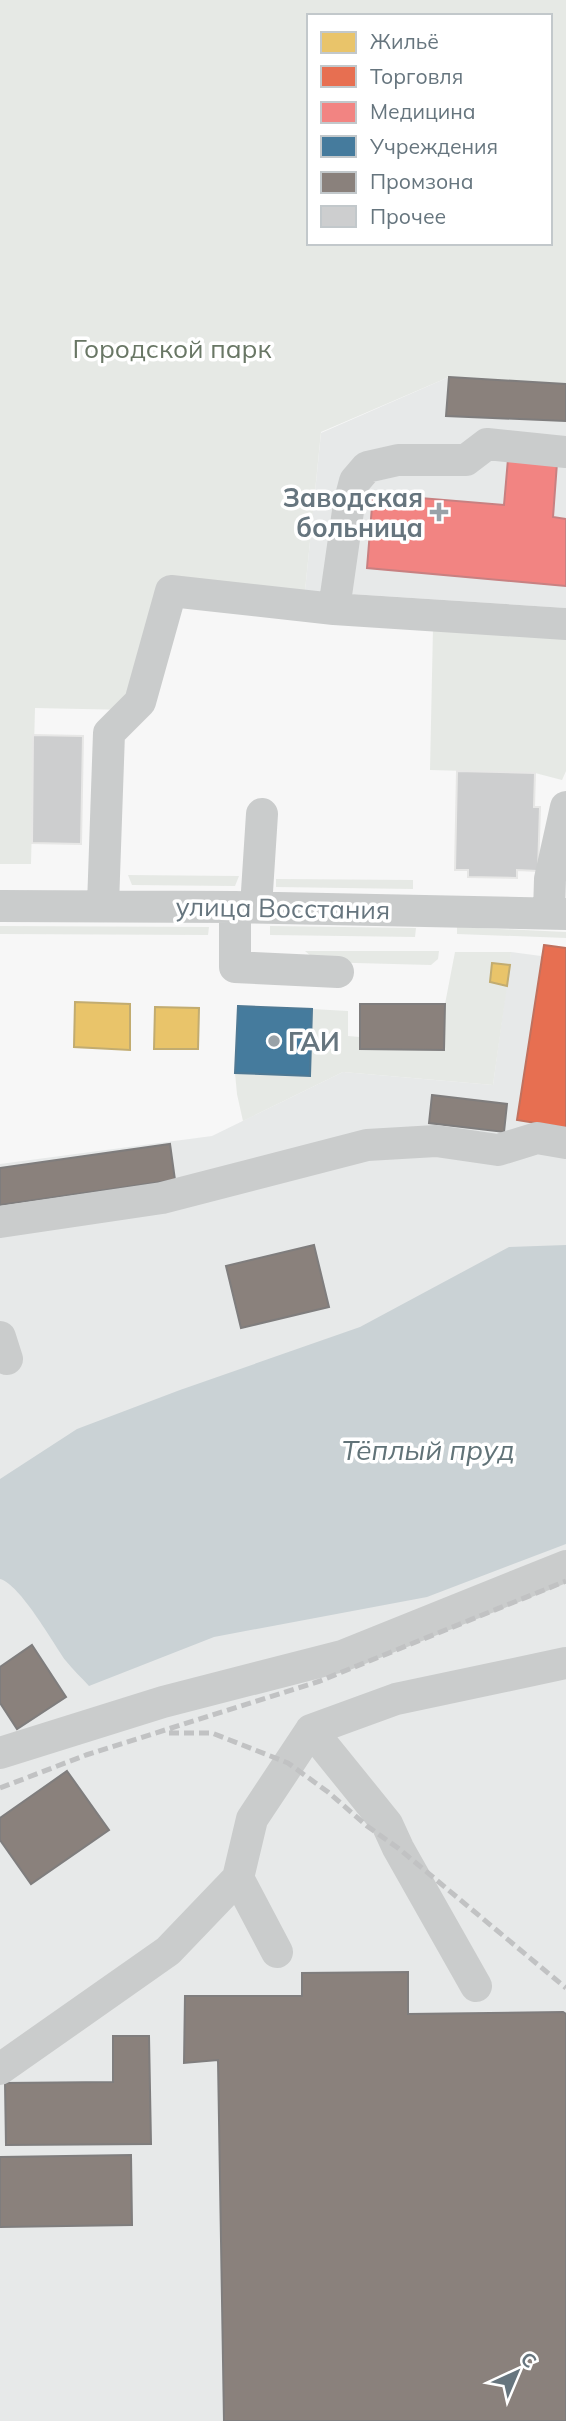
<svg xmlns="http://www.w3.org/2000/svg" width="566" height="2421" font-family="Mulish,sans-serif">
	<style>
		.built { fill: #e7e9e9 }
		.green { fill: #e6e9e5; fill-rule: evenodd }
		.water { fill: #cad2d5 }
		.homes { fill: #e9c46a; stroke: #c2ac70; stroke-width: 2 }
		.shops { fill: #e76f51; stroke: #c0715e; stroke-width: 2 }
		.health { fill: #f28482; stroke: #c88081; stroke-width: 2 }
		.public { fill: #457b9d; stroke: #4f7994; stroke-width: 2 }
		.industry { fill: #8a817c; stroke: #7f7d7d; stroke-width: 2 }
		.building { fill: #cdcecf; stroke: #e7e7e6; stroke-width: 2 }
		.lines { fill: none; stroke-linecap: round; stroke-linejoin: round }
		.minor { stroke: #cacccc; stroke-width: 32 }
		.rail { stroke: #c1c2c3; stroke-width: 5; stroke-dasharray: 10 5; stroke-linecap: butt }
		.poi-dot { fill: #99a2a8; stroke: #fff; stroke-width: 2.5 }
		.labels { text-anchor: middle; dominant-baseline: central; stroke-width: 7; stroke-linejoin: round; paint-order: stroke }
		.park-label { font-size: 26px; fill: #697765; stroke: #fff }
		.poi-label { font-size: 26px; font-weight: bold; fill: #66757e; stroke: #fff; text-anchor: end }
		.street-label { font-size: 26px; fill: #66757e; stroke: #fff }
		.water-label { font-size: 28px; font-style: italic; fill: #617378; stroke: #fff }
	</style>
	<rect width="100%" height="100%" fill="#f7f7f7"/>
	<path class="built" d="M449,377L566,384V608L305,591L321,433Z
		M544,945L566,948V2421H0V1164L212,1136L343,1072L493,1085L511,952L541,956Z"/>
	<path class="green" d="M0,0H566V384L449,377L321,432L305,591L167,584L130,710L35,708L31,864H0ZM309,16H550V243H309Z
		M433,628L566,636V771L562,780L535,773L430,770Z
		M128,875L239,876L235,886L132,885Z
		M276,879L413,880V889L276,887Z
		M0,926L209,927L208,935L0,934Z
		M270,926L416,928L415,937L270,935Z
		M457,927L566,932V938L457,934Z
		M305,951H439L438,959L431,965L318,962Z
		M455,952H511L510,965L492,964L490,982L507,986L493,1085L343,1072L243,1121L237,1094L235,1073L310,1075L312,1009L348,1011V1036L360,1037L361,1049L444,1050L445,1004Z"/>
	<path class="water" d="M566,1245V1544L427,1597L214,1637L89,1686C82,1678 73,1670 66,1661C53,1643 20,1584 0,1579V1479L77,1429L180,1390L360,1327L509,1247Z"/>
	<path class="homes" d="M492,963L510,965L507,986L490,982Z
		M75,1002L130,1004V1050L74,1047Z
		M155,1007L199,1008L198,1049H154Z"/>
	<path class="shops" d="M544,945L566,948V1128L517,1120Z"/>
	<path class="health" d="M508,459L557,463L553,517L566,519V586L367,568L373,494L504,505Z"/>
	<path class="public" d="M238,1006L312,1009L310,1076L235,1073Z"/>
	<path class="industry" d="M449,377L566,384V421L446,416Z
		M360,1004H445L444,1050L360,1049Z
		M432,1095L507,1104L504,1132L429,1123Z
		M170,1144L175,1180L0,1205V1168Z
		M314,1245L329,1307L241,1328L226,1266Z
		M32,1645L66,1697L17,1729L0,1703V1667Z
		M67,1771L109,1830L31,1884L0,1840V1818Z
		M408,1972V2014L563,2012L566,2014V2421H224L218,2060L184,2063L185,1996H302V1973Z
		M113,2036H149L151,2144L6,2145L5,2083L113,2082Z
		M131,2155L132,2225L0,2227V2157Z"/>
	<path class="building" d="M33,735L83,736L81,844L32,843Z
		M457,771L535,773L534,807H540L538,871L517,870V878L468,877V870H455Z"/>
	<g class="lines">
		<path class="minor" d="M334,609L349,504L355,481L367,467L398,460H466L487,444L566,452
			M103,905L109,733L140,702L171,591L334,609L566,624
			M0,906L235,907L566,914
			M235,907V967L338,972
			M256,907L262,814
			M549,913L550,879L566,807
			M0,1222L162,1198L367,1145L436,1141L498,1150L537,1138L566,1143
			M0,1337L7,1359
			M311,1730L387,1824L398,1848L476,1986
			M0,1753L163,1702L342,1656L566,1566
			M238,1878L277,1952
			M0,2069L168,1951L238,1878L252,1819L311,1730L396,1699L566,1663"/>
		<path class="rail" d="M169,1733H212L288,1763L328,1792L367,1826L398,1848L566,1988
			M0,1788L86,1755L320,1681L566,1581"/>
	</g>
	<g class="poi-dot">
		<path d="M435.5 501.5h7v7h7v7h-7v7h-7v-7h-7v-7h7z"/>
		<circle cx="274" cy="1041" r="7"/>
	</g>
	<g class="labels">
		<g class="park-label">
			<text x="172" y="348">Городской парк</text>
		</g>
		<g class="poi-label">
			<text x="423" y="497">Заводская<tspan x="423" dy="30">больница</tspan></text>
			<text x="288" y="1041" text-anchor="start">ГАИ</text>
		</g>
		<g class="street-label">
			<text transform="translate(283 908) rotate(1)">улица Восстания</text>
		</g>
		<g class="water-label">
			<text x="428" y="1449">Тёплый пруд</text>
		</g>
	</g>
	<rect x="307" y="14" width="245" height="231" fill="#ffffff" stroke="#c2c8cb" stroke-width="2"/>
	<rect x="321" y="32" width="35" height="21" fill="#e9c46a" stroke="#c2c8cb" stroke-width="2"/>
	<text x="370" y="49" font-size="21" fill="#66757e">Жильё</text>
	<rect x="321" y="66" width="35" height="21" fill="#e76f51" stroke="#c2c8cb" stroke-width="2"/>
	<text x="370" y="84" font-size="21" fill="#66757e">Торговля</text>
	<rect x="321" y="102" width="35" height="21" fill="#f28482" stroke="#c2c8cb" stroke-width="2"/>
	<text x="370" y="119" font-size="21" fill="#66757e">Медицина</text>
	<rect x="321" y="136" width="35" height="21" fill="#457b9d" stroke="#c2c8cb" stroke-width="2"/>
	<text x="370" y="154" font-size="21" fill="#66757e">Учреждения</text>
	<rect x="321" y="172" width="35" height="21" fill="#8a817c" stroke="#c2c8cb" stroke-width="2"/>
	<text x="370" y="189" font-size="21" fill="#66757e">Промзона</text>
	<rect x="321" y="206" width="35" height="21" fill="#cdcecf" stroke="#c2c8cb" stroke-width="2"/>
	<text x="370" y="224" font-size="21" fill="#66757e">Прочее</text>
	<g transform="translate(517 2372) rotate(44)" stroke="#ffffff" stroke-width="5" paint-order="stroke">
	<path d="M0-5L12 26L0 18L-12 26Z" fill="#66757e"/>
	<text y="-10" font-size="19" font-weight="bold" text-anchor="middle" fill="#66757e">С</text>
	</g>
</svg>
